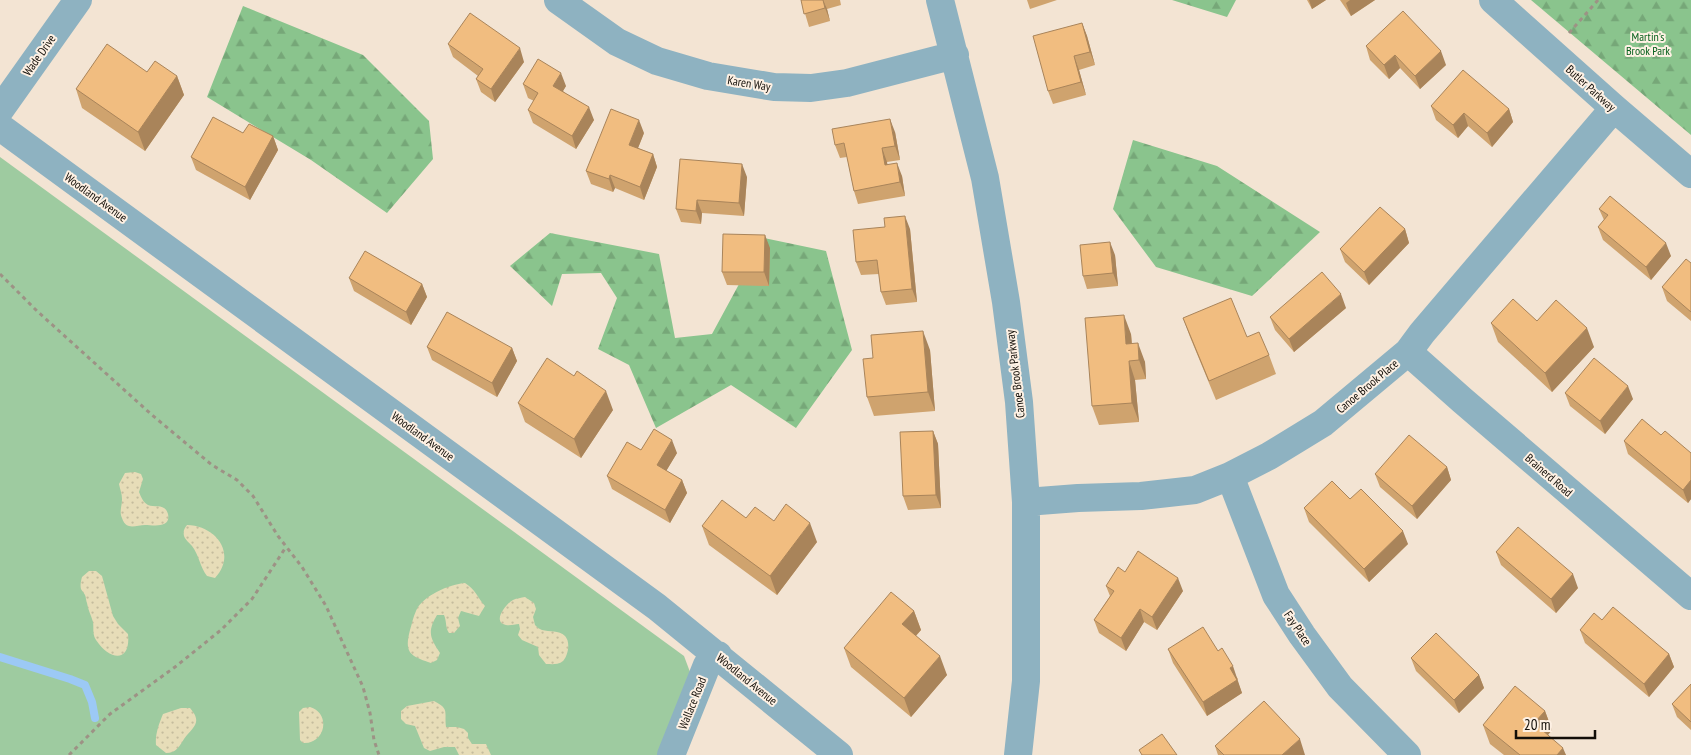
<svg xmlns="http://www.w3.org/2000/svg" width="1691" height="755" font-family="'PT Sans Narrow',sans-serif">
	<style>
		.grass { fill: #9ecba0 }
		.forest { fill: url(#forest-firs) }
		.sand { fill: url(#sand-dots) }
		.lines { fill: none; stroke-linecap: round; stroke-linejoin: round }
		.stream { stroke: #9cc9f5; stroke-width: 8 }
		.path { stroke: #9d9285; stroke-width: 3; stroke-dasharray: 4 4; stroke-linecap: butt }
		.minor { stroke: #8eb2c1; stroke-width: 28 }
		.wall { fill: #cfa36e }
		.shaded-wall { fill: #a9845a }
		.building { fill: #f1bd80; stroke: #a9845a }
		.labels { text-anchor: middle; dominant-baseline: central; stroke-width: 4; stroke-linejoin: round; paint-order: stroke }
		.park-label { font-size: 12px; fill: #05601c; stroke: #fef1e4 }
		.street-label { font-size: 12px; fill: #120e08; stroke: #fef1e4 }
	</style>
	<defs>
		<pattern id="forest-firs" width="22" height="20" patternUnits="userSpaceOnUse" patternTransform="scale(1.25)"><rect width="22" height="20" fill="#8ac48d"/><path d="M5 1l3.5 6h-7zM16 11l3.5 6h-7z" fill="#76a778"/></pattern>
		<pattern id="sand-dots" width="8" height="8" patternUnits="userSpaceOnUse" patternTransform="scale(1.25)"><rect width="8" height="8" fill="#e7ddb8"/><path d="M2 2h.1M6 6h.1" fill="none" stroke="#c5bc9d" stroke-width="1.8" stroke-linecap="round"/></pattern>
	</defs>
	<rect width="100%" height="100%" fill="#f3e4d3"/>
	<path class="grass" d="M0,157L684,656L693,680L660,755H0Z"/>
	<path class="forest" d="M1172,0H1236L1227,17Z
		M1531,0H1691V135Z
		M243,6L363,55L429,121L433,159L387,213L311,160L207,97Z
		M1133,140L1217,166L1320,232L1252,296L1156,267L1113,209Z
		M550,233L659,254L675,338L712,334L764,238L826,251L852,350L796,428L731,385L656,428L629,365L598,349L617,298L601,273L562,274L552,306L510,266Z"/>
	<path class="sand" d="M135,472L141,474L143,479L139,492C141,497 143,502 148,505C155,508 165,503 168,514C171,529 153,525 145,525C136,525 126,531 122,518C119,512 122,506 122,499C122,494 120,489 119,484L125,473Z
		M187,525C217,526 237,554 215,578L207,576C200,567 199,555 192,546C189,542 186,541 184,536C183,531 184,529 187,525Z
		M89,571H96L102,576L113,616L118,624L128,634C131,663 110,661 96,640C92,634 94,628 93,622C91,615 88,610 87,603C86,601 86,597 85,595C84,593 82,591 81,589C80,585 81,581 82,577Z
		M465,583C475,589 478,598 485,606L479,616L461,611L458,618L460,626L454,633H449C445,627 447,622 444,615H437C427,632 430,638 440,653L437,660L431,663C410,656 404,653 410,630C412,624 413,617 416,611C422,596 450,584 465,583Z
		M525,597L534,603L536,609L533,617L535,625C537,627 539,629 542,630C549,632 559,630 565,636C571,642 568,657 562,662C557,665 551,664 546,664L539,655L538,647L522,640L518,635L520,629L519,624C515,624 510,626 506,625C491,622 507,603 513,600C517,598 521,598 525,597Z
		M434,701C450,709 444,712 446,727H457L464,729L468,733V738L472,744H486L491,755H459L455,747H444L430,751L424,748L415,726L406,724L401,719V711L407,706Z
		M310,707C331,713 326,744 303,743L300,740L299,712L303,708Z
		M181,708H190C203,723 193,727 184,739C179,747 176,753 166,753L156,745C155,734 159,724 163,714Z"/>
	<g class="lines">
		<path class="stream" d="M0,657L70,679L85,685L92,702L95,718"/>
		<path class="path" d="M1569,33L1598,0
			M0,274L37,311L152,415L212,465L237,480L253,496L278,536L302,567L326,606L363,687L370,713L374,740L379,755
			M69,755L110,714L175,667L221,630L252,599L286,547"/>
		<path class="minor" d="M558,0L617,42L657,61L708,76L774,87L811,88L847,83L955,55
			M940,0L985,178L1006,302L1019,402L1026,502V681L1018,755
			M1493,0L1614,108L1691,174
			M0,110L78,0
			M0,127L657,607L839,755
			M1408,352L1462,400L1691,596
			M1230,476L1276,595L1302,635L1340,687L1407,755
			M1026,502L1078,498L1141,496L1195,490L1230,476L1269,456L1323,423L1408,352L1422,333L1614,108
			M671,755L707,665L718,655"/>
	</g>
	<path class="wall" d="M801,0H840L841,5L827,9L830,21L809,27Z
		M1027,0H1057L1030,9Z
		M1307,0H1326L1312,9Z
		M1340,0H1375L1351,16Z
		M1082,23L1087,36L1095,65L1079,70L1086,95L1053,104L1048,91Z
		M448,44L524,62L495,102L481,92L476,79L478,76L453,57Z
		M1366,46L1446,65L1420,89L1400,68L1389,79L1370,60Z
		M177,76L184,95L145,151L82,108L76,89Z
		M523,84L566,86L563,91L594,120L576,149L533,123L528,110L534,101L528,98Z
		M1431,106L1509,109L1513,122L1492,147L1468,126L1458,138L1436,120Z
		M895,132L900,160L887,162V165L902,176L905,196L858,204L854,191L847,157L840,158L835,145Z
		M243,133L273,136L278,150L250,200L196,170L191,157Z
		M644,133L638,148L653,154L657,167L644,200L615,188L613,192L591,184L586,171Z
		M747,177L744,216L702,213L701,224L681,222L676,209Z
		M1599,209L1671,256L1651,280L1603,240L1598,227L1604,220Z
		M910,229L917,302L886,305L881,292L879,274L861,275L856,262Z
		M1405,229L1409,243L1369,285L1345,262L1340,249Z
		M770,248L769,286L727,285L722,272Z
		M1115,255L1118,286L1087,289L1083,276Z
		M1691,263V321L1667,301L1662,287Z
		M349,278L422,284L427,297L411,325L354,291Z
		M1346,308L1294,352L1275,330L1270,317Z
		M1183,318L1269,355L1276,374L1216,400L1190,337Z
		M1537,321L1594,347L1552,392L1498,342L1491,323Z
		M1131,334L1132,344L1145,362L1146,379L1135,380L1139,422L1099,425L1092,406Z
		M427,347L512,348L517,361L497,397L432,360Z
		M930,350L935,411L874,416L867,397L873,358Z
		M1565,393L1633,399L1605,434L1570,406Z
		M518,403L613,410L581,458L525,422Z
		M933,431L938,444L941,508L908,510L903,496Z
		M1661,435L1691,453V499L1688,503L1628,454L1624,441Z
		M641,450L677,453L666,471L682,480L687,493L670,523L612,489L607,476Z
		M1447,467L1451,480L1417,519L1380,487L1375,474Z
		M1350,499L1408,544L1369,582L1309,522L1304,508Z
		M774,521L817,542L777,595L709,545L702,526Z
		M1496,552L1578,588L1556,613L1501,565Z
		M1125,572L1183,591L1157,630L1144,622L1126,651L1099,633L1094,620L1110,596L1106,586Z
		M914,611L921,630L916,636L947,675L911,717L851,667L844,648Z
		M1602,620L1669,654L1674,667L1649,697L1585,643L1580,630Z
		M1168,649L1218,651L1238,679L1237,680L1242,693L1207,716L1173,663Z
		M1411,658L1479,675L1484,688L1459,713L1416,671Z
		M1691,684V730L1677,717L1672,704Z
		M1545,711L1552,730L1548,735L1566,755H1504L1490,744L1483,725Z
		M1215,746L1305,755H1218Z"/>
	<path class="shaded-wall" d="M823,0L827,9L830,21L825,8Z
		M1309,0H1326L1312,9Z
		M1350,0H1375L1351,16L1346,3Z
		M1082,23L1087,36L1095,65L1090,52Z
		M520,48L524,62L495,102L491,89Z
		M1441,51L1446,65L1420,89L1415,76Z
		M1395,55L1400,68L1389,79L1384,65Z
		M1074,56L1079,70L1086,95L1081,82Z
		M561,73L566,86L558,99L553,86Z
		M177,76L184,95L145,151L138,132Z
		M589,107L594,120L576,149L572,136Z
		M1509,109L1513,122L1492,147L1487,133Z
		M1464,113L1468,126L1458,138L1453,125Z
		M890,119L895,132L900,160L895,146Z
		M639,120L644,133L634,158L629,145Z
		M273,136L278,150L250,200L245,187Z
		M882,148L887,162L890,178L885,165Z
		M653,154L657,167L644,200L640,187Z
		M897,163L902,176L905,196L900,182Z
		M742,164L747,177L744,216L739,203Z
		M610,175L615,188L613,192L609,179Z
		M697,200L702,213L701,224L696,211Z
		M905,216L910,229L917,302L912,289Z
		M1405,229L1409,243L1369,285L1364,272Z
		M765,235L770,248L769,286L764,272Z
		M1110,242L1115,255L1118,286L1113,273Z
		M1666,243L1671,256L1651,280L1646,267Z
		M422,284L427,297L411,325L406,312Z
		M1341,294L1346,308L1294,352L1289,339Z
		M1124,315L1131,334L1133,361L1126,344Z
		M1587,328L1594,347L1552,392L1545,373Z
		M923,331L930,350L935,411L928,392Z
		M1138,343L1145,362L1146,379L1139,360Z
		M512,348L517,361L497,397L492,383Z
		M1129,361L1135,380L1139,422L1132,403Z
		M1628,386L1633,399L1605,434L1600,421Z
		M606,391L613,410L581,458L574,439Z
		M933,431L938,444L941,508L936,495Z
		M672,440L677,453L662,478L657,465Z
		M1447,467L1451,480L1417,519L1412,506Z
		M682,480L687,493L670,523L665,510Z
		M1691,480V499L1688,503L1683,490Z
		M810,523L817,542L777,595L770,576Z
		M1403,531L1408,544L1369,582L1364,569Z
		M1573,574L1578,588L1556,613L1551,599Z
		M1178,578L1183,591L1157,630L1152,617Z
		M1140,609L1144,622L1126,651L1121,638Z
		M914,611L921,630L909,643L902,624Z
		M1669,654L1674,667L1649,697L1644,684Z
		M940,656L947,675L911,717L904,698Z
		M1233,666L1242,693L1207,716L1203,702L1230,668Z
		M1479,675L1484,688L1459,713L1454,700Z
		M1545,711L1552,730L1541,743L1534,723Z
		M1300,739L1305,755H1282Z
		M1563,748L1566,755H1557Z"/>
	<path class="building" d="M801,0H823L825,8L804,14Z
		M1403,11L1441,51L1415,76L1395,55L1384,65L1366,46Z
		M470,13L520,48L491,89L476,79L483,69L448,44Z
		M1082,23L1090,52L1074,56L1081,82L1048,91L1033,36Z
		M107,44L147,72L155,61L177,76L138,132L76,89Z
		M538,59L561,73L553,86L589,107L572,136L528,110L538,93L523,84Z
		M1463,70L1509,109L1487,133L1464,113L1453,125L1431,106Z
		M611,109L639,120L629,145L653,154L640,187L610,175L609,179L586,171Z
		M213,117L243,133L249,124L273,136L245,187L191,157Z
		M890,119L895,146L882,148L885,165L897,163L900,182L854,191L844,143L835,145L832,129Z
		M680,159L742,164L739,203L697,200L696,211L676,209Z
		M1610,196L1666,243L1646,267L1598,227L1608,215L1599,209Z
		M1380,207L1405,229L1364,272L1340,249Z
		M905,216L912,289L881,292L877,260L856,262L853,230L885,227L884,218Z
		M723,234L765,235L764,272H722Z
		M1110,242L1113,273L1083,276L1080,245Z
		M365,251L422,284L406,312L349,278Z
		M1686,259L1691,263V312L1662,287Z
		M1322,272L1341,294L1289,339L1270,317Z
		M1231,298L1247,337L1259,332L1269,355L1209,381L1183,318Z
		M1513,299L1537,321L1556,300L1587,328L1545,373L1491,323Z
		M447,312L512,348L492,383L427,347Z
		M1124,315L1126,344L1138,343L1139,360L1129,361L1132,403L1092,406L1085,318Z
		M923,331L928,392L867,397L863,359L873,358L871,335Z
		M547,358L574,376L577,371L606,391L574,439L518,403Z
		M1594,358L1628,386L1600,421L1565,393Z
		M1642,419L1661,435L1665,431L1691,453V480L1683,490L1624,441Z
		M654,429L672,440L657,465L682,480L665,510L607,476L627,442L641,450Z
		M933,431L936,495L903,496L900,432Z
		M1409,435L1447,467L1412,506L1375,474Z
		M1332,481L1350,499L1361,489L1403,531L1364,569L1304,508Z
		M722,500L746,518L755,507L774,521L786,504L810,523L770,576L702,526Z
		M1518,527L1573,574L1551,599L1496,552Z
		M1138,551L1178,578L1152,617L1140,609L1121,638L1094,620L1114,591L1106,586L1118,567L1125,572Z
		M891,592L914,611L902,624L940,656L904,698L844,648Z
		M1613,607L1669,654L1644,684L1580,630L1594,613L1602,620Z
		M1203,627L1218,651L1222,648L1233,666L1230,668L1237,680L1203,702L1168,649Z
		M1436,633L1479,675L1454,700L1411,658Z
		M1691,684V722L1672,704Z
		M1515,686L1545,711L1534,723L1563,748L1557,755H1520L1483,725Z
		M1264,701L1300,739L1282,755H1224L1215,746Z
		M1162,734L1177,755H1142L1139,750Z"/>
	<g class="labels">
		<g class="park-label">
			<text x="1648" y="36">Martin's<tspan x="1648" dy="14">Brook Park</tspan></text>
		</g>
		<g class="street-label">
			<text transform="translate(39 55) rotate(-55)">Wade Drive</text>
			<text transform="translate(749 83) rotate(9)">Karen Way</text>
			<text transform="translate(1591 88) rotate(42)">Butler Parkway</text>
			<text transform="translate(96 197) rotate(36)">Woodland Avenue</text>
			<text transform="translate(1015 374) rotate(-97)">Canoe Brook Parkway</text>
			<text transform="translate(1367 386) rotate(-40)">Canoe Brook Place</text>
			<text transform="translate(423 436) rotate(36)">Woodland Avenue</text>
			<text transform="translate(1549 475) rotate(41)">Brainerd Road</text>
			<text transform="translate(1298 628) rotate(56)">Fay Place</text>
			<text transform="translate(747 679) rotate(39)">Woodland Avenue</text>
			<text transform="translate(692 703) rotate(-68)">Wallace Road</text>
		</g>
	</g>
	<path d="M1516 730v8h79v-8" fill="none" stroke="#120e08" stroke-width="2.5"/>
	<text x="1524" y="730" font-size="15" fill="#120e08" stroke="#fef1e4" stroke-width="4" paint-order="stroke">20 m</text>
</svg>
